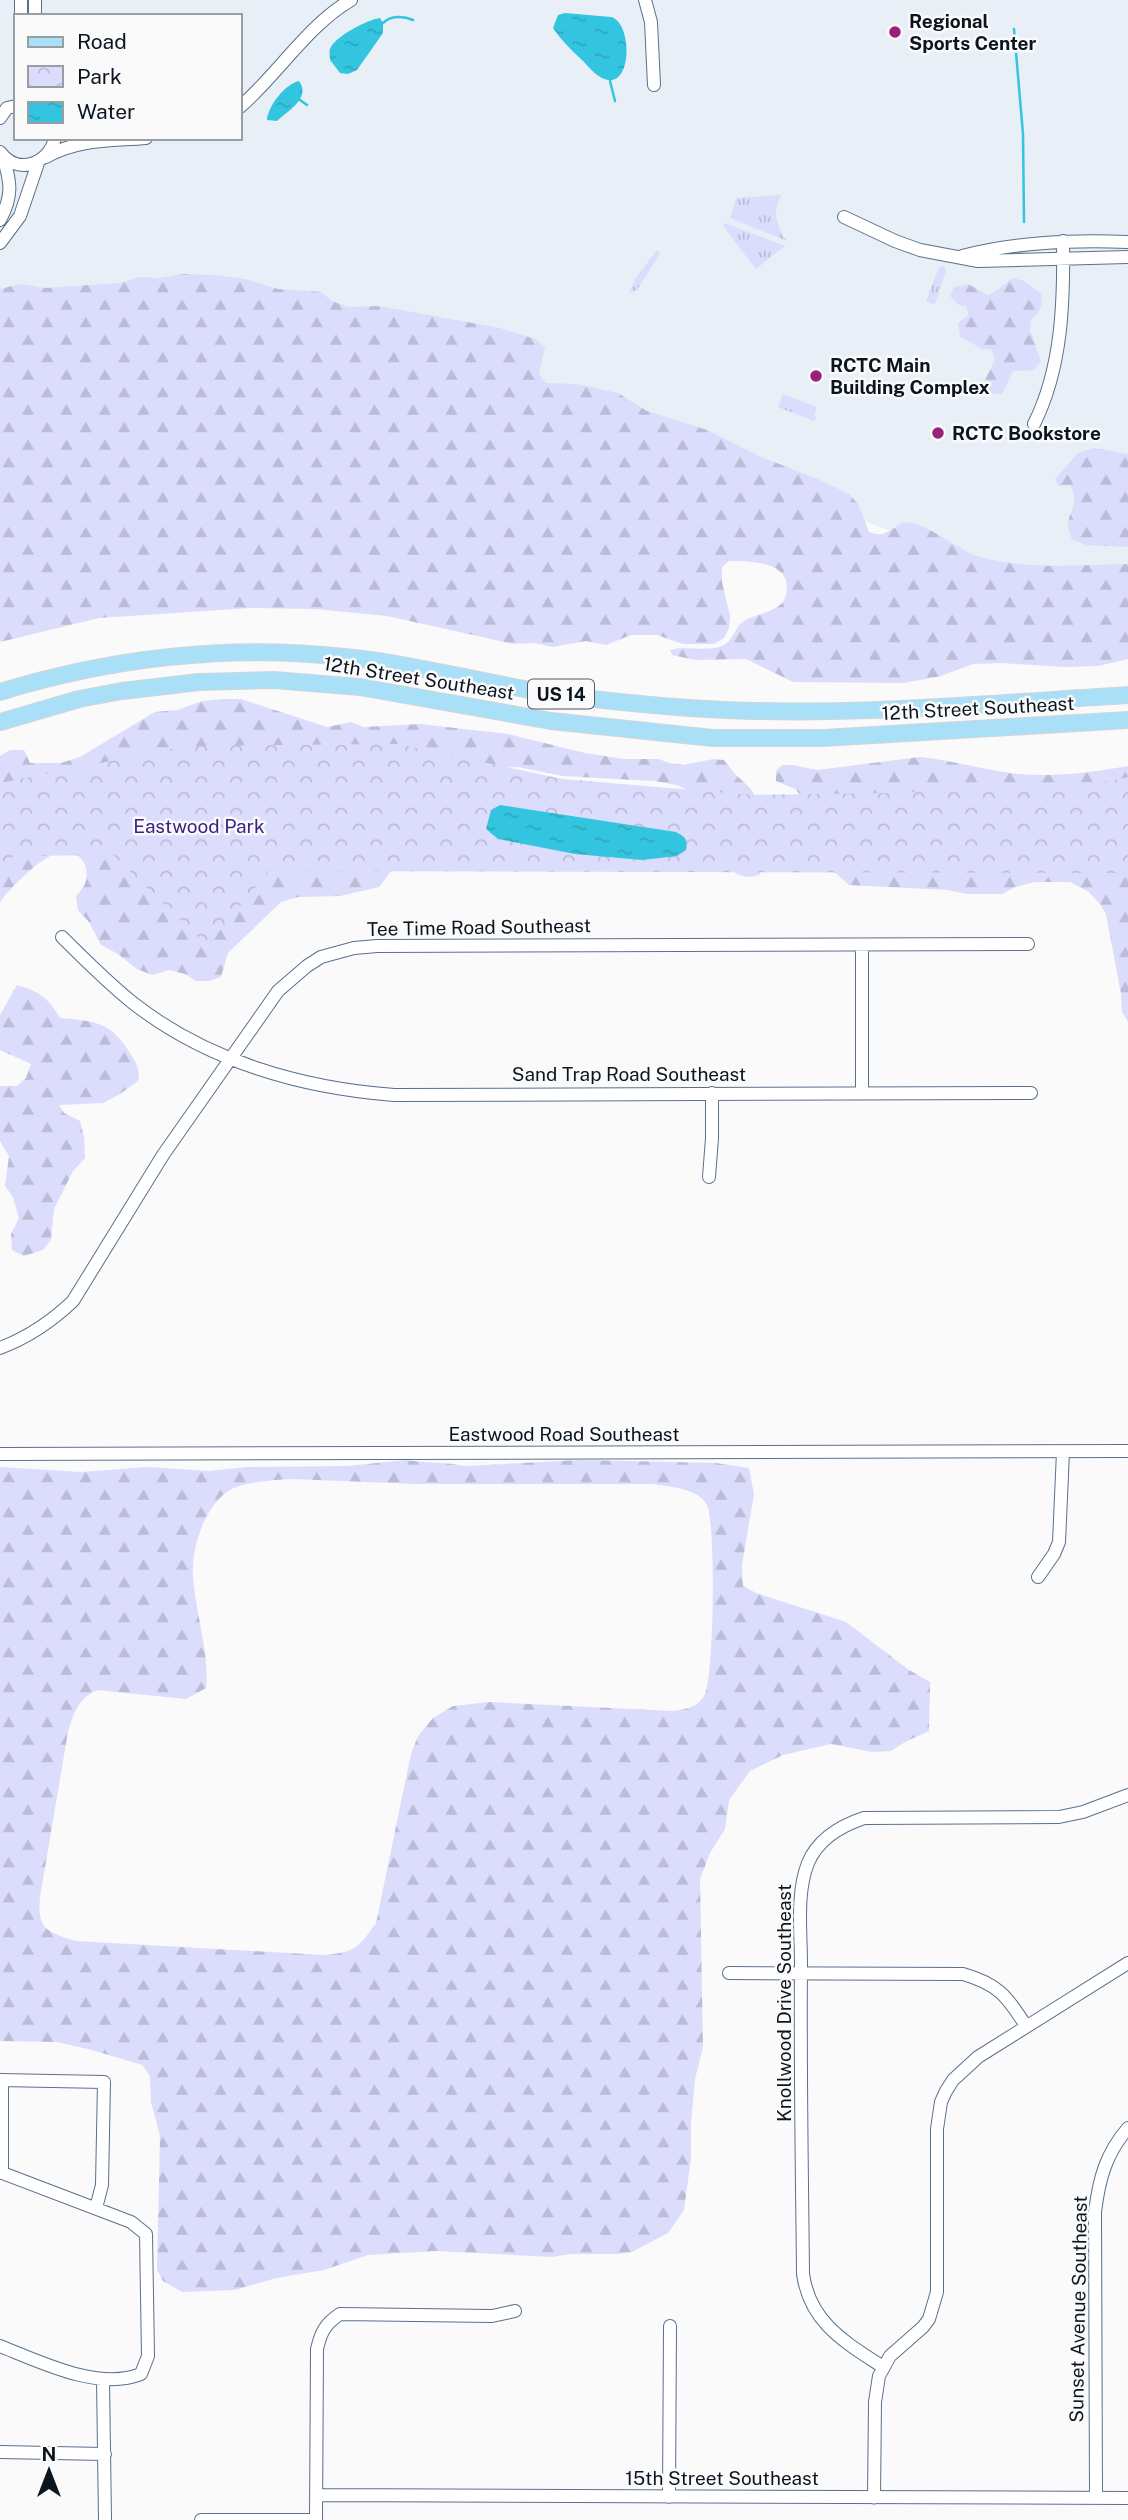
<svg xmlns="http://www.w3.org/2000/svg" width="1128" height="2520" font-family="'Public Sans',sans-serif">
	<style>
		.built { fill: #e8eff6; fill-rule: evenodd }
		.grass { fill: url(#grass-tufts) }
		.forest { fill: url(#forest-firs); fill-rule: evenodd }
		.park { fill: url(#park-crowns) }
		.water { fill: url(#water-ripples) }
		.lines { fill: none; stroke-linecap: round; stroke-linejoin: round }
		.stream { stroke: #33c5df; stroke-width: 2.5 }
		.minor-casing { stroke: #58718a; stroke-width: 14 }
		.major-casing { stroke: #d3d5d7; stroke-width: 18 }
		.minor { stroke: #fff; stroke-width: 12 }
		.major { stroke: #aadff8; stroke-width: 16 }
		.poi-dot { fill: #9a217b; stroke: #fafafa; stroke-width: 2.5 }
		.labels { text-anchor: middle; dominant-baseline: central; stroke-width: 5; stroke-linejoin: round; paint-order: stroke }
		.shield { fill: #fafafa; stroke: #535a61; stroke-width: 2 }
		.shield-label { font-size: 18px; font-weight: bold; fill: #0b151f }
		.poi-label { font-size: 19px; font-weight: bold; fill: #0b151f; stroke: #fafafa; text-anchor: start }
		.street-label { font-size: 19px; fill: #0b151f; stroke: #fafafa }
		.park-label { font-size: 19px; fill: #382283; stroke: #fafafa }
	</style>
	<defs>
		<pattern id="grass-tufts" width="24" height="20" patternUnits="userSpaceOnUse" patternTransform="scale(1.75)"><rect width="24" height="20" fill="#dcdcfc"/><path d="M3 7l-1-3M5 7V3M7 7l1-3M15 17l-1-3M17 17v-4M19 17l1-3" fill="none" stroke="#bbbcd8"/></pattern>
		<pattern id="forest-firs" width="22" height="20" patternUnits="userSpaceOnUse" patternTransform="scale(1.75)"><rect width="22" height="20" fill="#dcdcfc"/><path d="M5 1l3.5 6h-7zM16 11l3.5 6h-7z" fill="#bbbcd8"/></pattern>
		<pattern id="park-crowns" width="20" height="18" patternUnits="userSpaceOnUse" patternTransform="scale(1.75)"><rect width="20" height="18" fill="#dcdcfc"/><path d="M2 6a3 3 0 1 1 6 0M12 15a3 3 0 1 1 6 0" fill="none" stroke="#bbbcd8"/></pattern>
		<pattern id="water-ripples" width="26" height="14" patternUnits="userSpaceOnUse" patternTransform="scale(1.75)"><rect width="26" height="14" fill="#33c5df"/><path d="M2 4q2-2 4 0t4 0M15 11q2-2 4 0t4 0" fill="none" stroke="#2ca8bf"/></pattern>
	</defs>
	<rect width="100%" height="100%" fill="#fafafa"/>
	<path class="built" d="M0,0H1128V572L998,571L302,311L0,310ZM16,16H240V138H16Z"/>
	<path class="grass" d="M781,195C772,212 776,226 787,241L730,218L736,198Z
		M725,223L785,246L756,269L723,226Z
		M657,250L660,253L637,290L629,293L635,279Z
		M944,266L946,271L935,304H932L926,301L939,267Z
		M783,394L817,407L814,415L817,417L814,421L778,407Z"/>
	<path class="forest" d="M183,274L215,275L246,279L278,289L321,292L332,301L348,307L379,306L500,328L535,339L545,347L539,374L546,383L576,384L618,393L647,411L707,430L759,456L820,480L849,494L858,504L869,532C885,539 891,528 905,522C933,525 951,547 977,556C1022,570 1081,565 1128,564V659L1098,666L1065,667L1000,663L973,664L941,676L904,683L793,682L746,659L695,660L672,655L670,650C687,645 707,653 724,645C735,639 734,627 744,621C756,614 773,613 783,602C786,598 787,591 787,586C786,561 748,561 729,561L722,567V582L730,616L729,628L724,638L714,644H683L657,635H631L606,645L586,641L552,647L535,643L513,644L387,616L315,609L250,608L99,618L0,642V289L21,284L44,288L121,283L140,277L159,278Z
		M1013,278L1024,281L1041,294C1043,306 1040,312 1031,320L1030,330L1041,361L1034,370L1013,371L1002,394H991L984,382L995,360L991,349H983L960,337L958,323L968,315L967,307L959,305L950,296L954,287L968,284L988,295C999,291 1004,283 1013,278Z
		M1094,448L1128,454V547L1086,545L1072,539C1059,513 1084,510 1070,485L1059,486L1055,479L1078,453Z
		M224,699H241L327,727L351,722L364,727L420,724L508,734L585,753L624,759H659L669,763L684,765L713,759L724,760L735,774L750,788L760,804L766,864L759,875C742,881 732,871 719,861L704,798L677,785L654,781L563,776L518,767L494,768L398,862L379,887L340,896L298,897L281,902L228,953L221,977L209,981H196L185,974L169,970L152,975L137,969L118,954L101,945L89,922L78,910L76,897C78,893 83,888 85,884C92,864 77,847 57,853C40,858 10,888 0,902V756L10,750H24L30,763H61L80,757L155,712L178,710L202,701Z
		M920,757C951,760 980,769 1010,773C1050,778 1089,773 1128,766V1021L1122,1012L1121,994L1106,914L1100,904L1089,892L1070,882H1035L1015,887L1002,894H966L948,890L849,885L823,862L804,799L795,789L776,781V771L782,765H793L817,770Z
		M17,985C39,991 49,999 60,1018C96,1021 112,1022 131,1055C137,1064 140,1070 138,1081L120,1094L103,1103L59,1105L64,1113L80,1121L84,1137L85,1158L73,1171L54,1209L51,1240L43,1250L24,1256L12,1250L11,1234L19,1218L13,1197L5,1186L9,1156L0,1141V1086H17L26,1078L31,1064L0,1050V1015Z
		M406,1460C426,1463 445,1462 465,1466L580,1460L716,1463L749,1468L754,1494L742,1565L743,1586L756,1593L846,1622L909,1670L930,1682L929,1731L905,1742L891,1751L872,1752L831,1744L783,1755L750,1771L729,1800L725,1829L710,1853L700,1879L703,2047L695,2079L691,2123V2158L684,2210L668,2233L632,2252L617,2254H572L551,2257L436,2251L368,2255L324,2270L276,2278L235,2290L182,2292L163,2281L157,2270L160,2136L151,2102L150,2076L142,2065L92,2050L57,2042L0,2041V1467L81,1472L148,1467L208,1471L248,1467L347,1466ZM292,1479L416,1484H653C670,1487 698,1488 707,1505C716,1525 714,1674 705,1694C698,1708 686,1709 673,1711L489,1702L453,1706L433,1718L418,1736L411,1754L376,1923C358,1948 356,1952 324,1955L76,1941C47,1932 37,1930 40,1897L68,1732C74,1712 78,1699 97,1690L186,1699L206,1688C210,1654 195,1611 193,1576C191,1546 207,1496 239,1486C256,1481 274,1480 292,1479Z"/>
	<path class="park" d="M397,744L563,779L752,795L893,793L1111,781L1128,777V873L269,871L207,946L113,855L13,856L0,874V783L186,746Z"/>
	<path class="water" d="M565,13L611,17C633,22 633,93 602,78C595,75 588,66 582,60C571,50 561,40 553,28L558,15Z
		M380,18L383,23V33L357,70L348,74L340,73L330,60C330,57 329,51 330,49C335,36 367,20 380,18Z
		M299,81C311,98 289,110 277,121L267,120C268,106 285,84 299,81Z
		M500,805L676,832C685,837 688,839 686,850L677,856L642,860L575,854L498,839L486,829L491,810Z"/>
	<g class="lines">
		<path class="stream" d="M383,23C391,15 404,16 413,20
			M1014,29L1023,134L1024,222
			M610,81L615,101
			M300,100L307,105"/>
		<defs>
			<path id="minor" d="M645,0L651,22L654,85
				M21,16V0
				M35,16V0
				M240,107C278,74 308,25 351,0
				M0,118L7,108L16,106
				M0,152C18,176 49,164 55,138
				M46,157C77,139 111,141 146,138
				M844,217L895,241L920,250L978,261L1128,257
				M0,220C13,196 11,182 3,157
				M0,243L20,216L38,163
				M962,256C1017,242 1071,240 1128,242
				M1034,424C1062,368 1064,303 1063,241
				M62,937C85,960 108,983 133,1003C207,1061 301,1088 394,1095L1031,1093
				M862,945V1093
				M709,1177L712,1138V1093
				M0,1348C29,1337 51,1322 73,1301L163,1155L278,991L307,966L321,957L354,948L377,946L1028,944
				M0,1454L1128,1451
				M1038,1577L1054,1554L1059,1542L1063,1452
				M729,1973L963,1974C998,1984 1007,1996 1026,2026
				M0,2080L104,2082L102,2185L96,2208
				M2,2080V2173
				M0,2172L131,2222L146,2234L148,2356L141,2374C98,2391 41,2362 0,2346
				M883,2367C845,2342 810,2323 803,2274C802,2170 800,2067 801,1964C801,1932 796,1893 808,1863C818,1839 840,1826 864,1818L1059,1817L1083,1812L1128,1795
				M103,2380L105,2520
				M0,2452L105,2454
				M317,2495L1128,2498
				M669,2497L670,2326
				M874,2498L875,2402L879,2376L890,2356L923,2327L929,2319L937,2292V2129L941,2102L946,2091L953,2080L978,2057L1128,1963
				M1096,2498L1095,2212C1099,2179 1106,2153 1128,2128
				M201,2520H316
				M316,2520L317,2349C321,2332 325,2324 340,2314L492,2316L515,2311"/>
			<path id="major" d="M0,692C110,658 229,644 344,657C407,663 468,679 530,690C582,699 636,704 689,708C835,718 982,704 1128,695
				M0,722L79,699L122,691L199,682L274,680L360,687L551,721L713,738H823L1128,720"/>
		</defs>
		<use href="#minor" class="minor-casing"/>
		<use href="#major" class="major-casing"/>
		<use href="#minor" class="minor"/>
		<use href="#major" class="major"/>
	</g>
	<g class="poi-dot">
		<circle cx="895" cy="32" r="7"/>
		<circle cx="816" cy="376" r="7"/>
		<circle cx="938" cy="433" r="7"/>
	</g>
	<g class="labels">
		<rect class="shield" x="528" y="679.5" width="66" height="29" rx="5"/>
		<g class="shield-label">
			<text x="561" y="694">US 14</text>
		</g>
		<g class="poi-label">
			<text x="909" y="21">Regional<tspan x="909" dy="22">Sports Center</tspan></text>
			<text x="830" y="365">RCTC Main<tspan x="830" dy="22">Building Complex</tspan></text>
			<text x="952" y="433">RCTC Bookstore</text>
		</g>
		<g class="street-label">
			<text transform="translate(419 678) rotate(9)">12th Street Southeast</text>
			<text transform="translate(978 708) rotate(-3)">12th Street Southeast</text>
			<text transform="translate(479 927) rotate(-1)">Tee Time Road Southeast</text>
			<text x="629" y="1074">Sand Trap Road Southeast</text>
			<text x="564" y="1434">Eastwood Road Southeast</text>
			<text transform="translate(784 2003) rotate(-90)">Knollwood Drive Southeast</text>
			<text transform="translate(1078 2309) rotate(-89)">Sunset Avenue Southeast</text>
			<text x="722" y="2478">15th Street Southeast</text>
		</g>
		<g class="park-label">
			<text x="199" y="826">Eastwood Park</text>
		</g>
	</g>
	<rect x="14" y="14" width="228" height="126" fill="#fafafa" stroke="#9a9ea2" stroke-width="2"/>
	<rect x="28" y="37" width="35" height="10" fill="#aadff8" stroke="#9a9ea2" stroke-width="2"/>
	<text x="77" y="49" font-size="21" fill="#0b151f">Road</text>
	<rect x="28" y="66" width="35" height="21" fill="url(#park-crowns)" stroke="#9a9ea2" stroke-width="2"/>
	<text x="77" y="84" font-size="21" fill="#0b151f">Park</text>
	<rect x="28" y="102" width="35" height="21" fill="url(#water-ripples)" stroke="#9a9ea2" stroke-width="2"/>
	<text x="77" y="119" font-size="21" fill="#0b151f">Water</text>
	<g transform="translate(49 2471)" stroke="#fafafa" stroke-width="5" paint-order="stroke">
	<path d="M0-5L12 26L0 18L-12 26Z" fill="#0b151f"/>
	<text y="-10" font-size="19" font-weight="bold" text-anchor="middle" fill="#0b151f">N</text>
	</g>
</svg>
